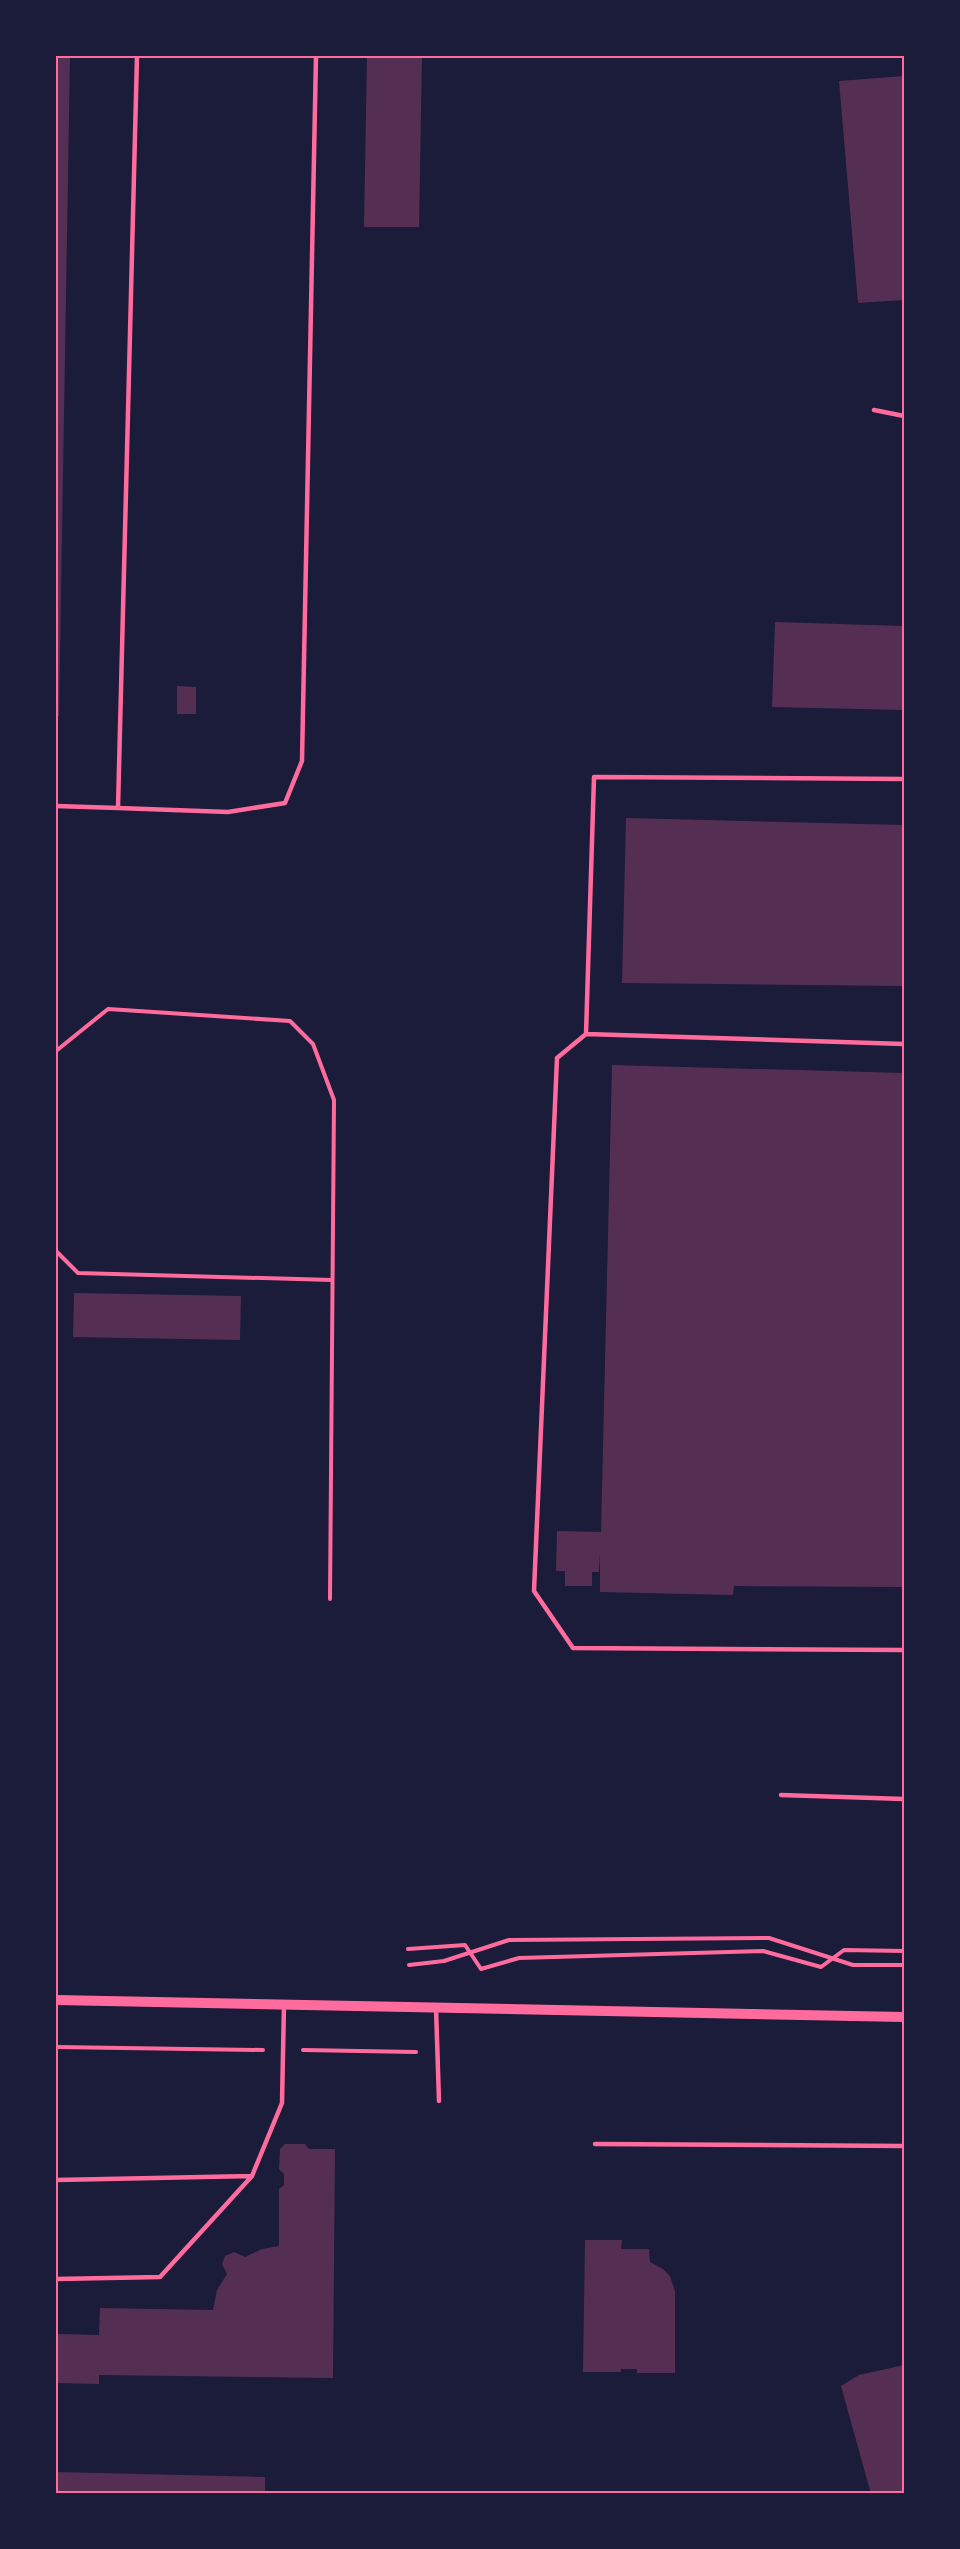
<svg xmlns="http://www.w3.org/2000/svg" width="960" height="2549" font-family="Karla,sans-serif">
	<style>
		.building { fill: #542f53 }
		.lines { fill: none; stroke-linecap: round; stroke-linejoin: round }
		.path { stroke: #ff6b9d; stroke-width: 4 }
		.service { stroke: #ff6b9d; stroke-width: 4.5 }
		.tertiary { stroke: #ff6b9d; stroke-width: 10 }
		.neatline { fill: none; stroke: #ff6b9d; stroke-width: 2 }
	</style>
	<rect width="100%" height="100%" fill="#1b1b3a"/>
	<path class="building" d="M56,56H70L59,716H56Z
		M367,56H422L419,227H364Z
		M904,76V300L858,303L839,81Z
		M775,622L904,626V710L772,707Z
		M177,686L196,687V714H177Z
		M626,818L904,825V986L622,983Z
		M612,1065L904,1073V1587L734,1586L733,1595L600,1592V1552L599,1572H592V1586H565V1571H556L557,1531L601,1532Z
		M74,1293L241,1296L240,1340L73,1337Z
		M285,2144H305L309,2149H335L333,2378L99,2375V2384L56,2383V2334L99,2335L100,2308L213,2310L217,2290L227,2274L222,2264L225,2256L234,2252L245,2257L262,2249L279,2246V2189L284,2185V2174L279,2169L280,2149Z
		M585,2240H622L621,2249H649L650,2262L663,2269L670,2276L675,2291V2373H637V2369H621V2372H583Z
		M904,2365V2494H871L841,2386L859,2375Z
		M56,2472L265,2477V2494H56Z"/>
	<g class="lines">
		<path class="path" d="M56,1051L108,1009L290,1021L313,1044L334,1100L330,1599
			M56,1251L78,1273L332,1280
			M408,1949L465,1945L481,1969L519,1958L763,1951L821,1967L844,1950L904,1951
			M409,1965L444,1961L509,1940L769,1938L853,1965H904
			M56,2047L263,2050
			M303,2050L416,2052"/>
		<path class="service" d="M874,410L904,416
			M904,779L594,777L586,1034L557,1058L534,1591L573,1648L904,1650
			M56,806L118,808L137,56
			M118,808L228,812L285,803L302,761L316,56
			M586,1034L904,1044
			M781,1795L904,1799
			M436,2008L439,2101
			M595,2144L904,2146
			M56,2180L252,2176
			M56,2279L160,2277L252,2176L282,2103L284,2005"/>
		<path class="tertiary" d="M56,2000L904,2017"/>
	</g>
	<rect width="960" height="2549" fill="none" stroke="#1b1b3a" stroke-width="114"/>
	<rect x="57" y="57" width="846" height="2435" class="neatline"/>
</svg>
